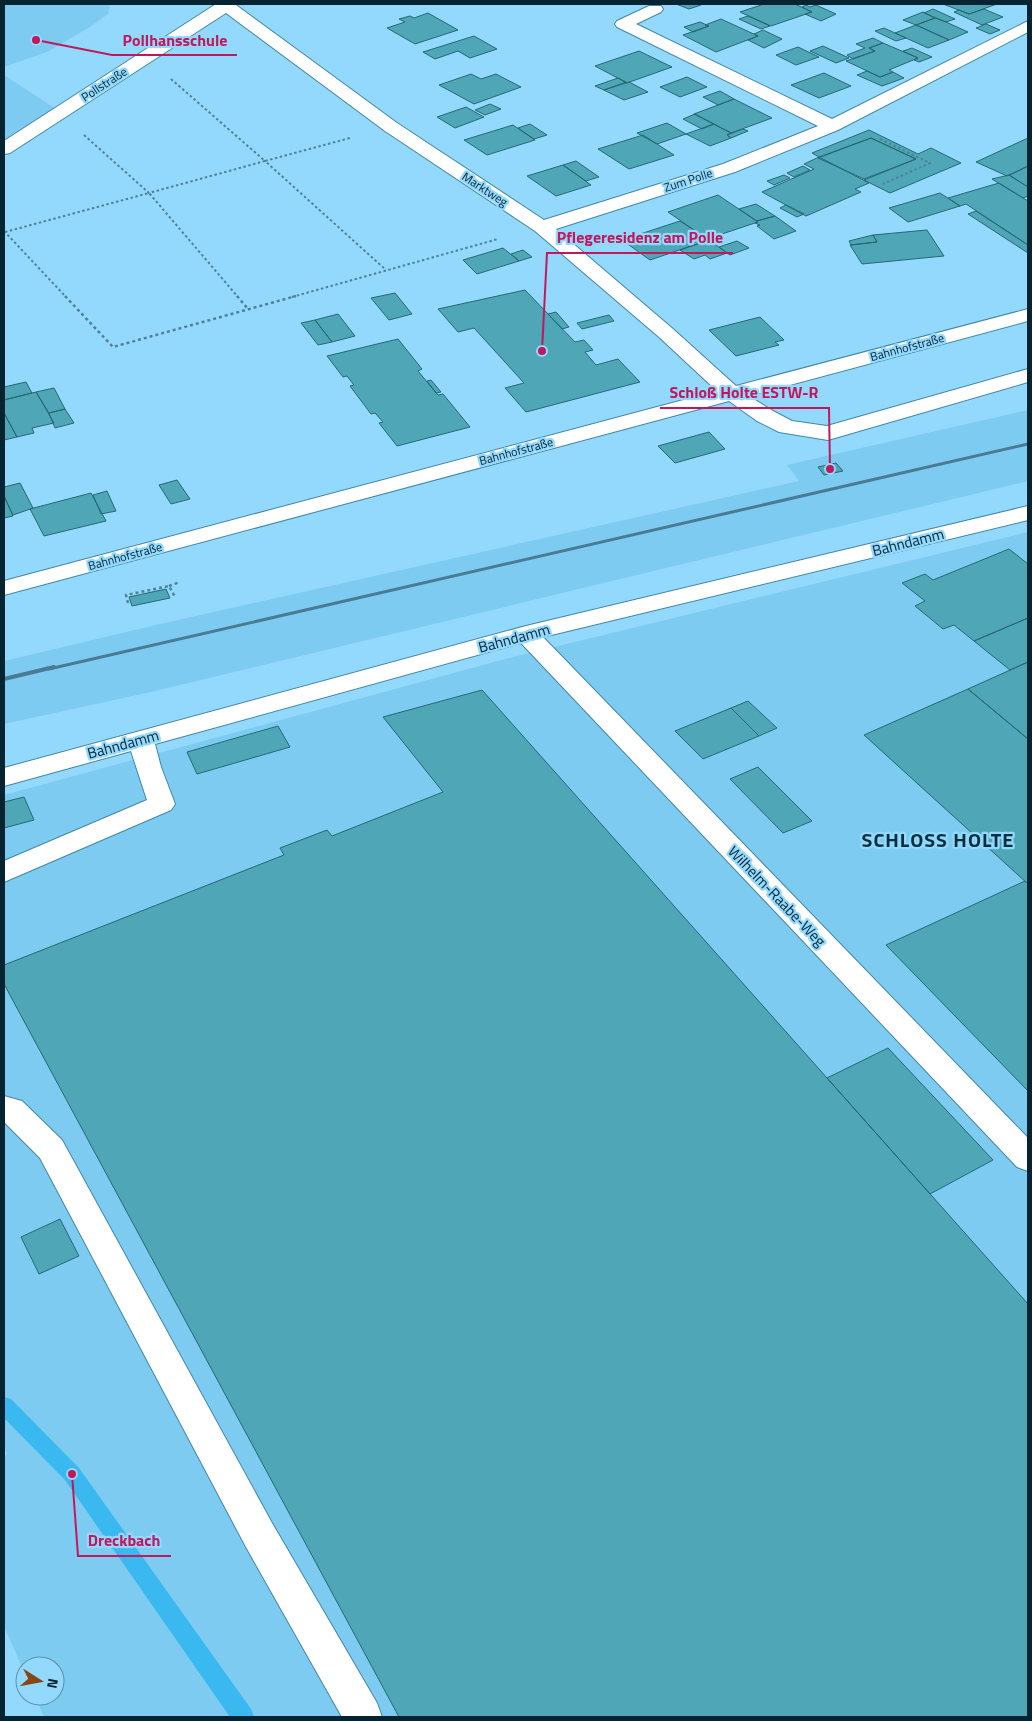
<svg xmlns="http://www.w3.org/2000/svg" width="1032" height="1721" font-family="'Titillium Web',sans-serif">
	<style>
		.built { fill: #7dcbf1 }
		.lines { fill: none; stroke-linecap: round; stroke-linejoin: round }
		.stream { fill: #39b9ef; fill-rule: evenodd }
		.building { fill: #4fa6b6; stroke: #256975 }
		.minor-casing { stroke: #4287a8; stroke-width: 2 }
		.path-far1 { stroke: #4f819b; stroke-width: 2; stroke-dasharray: 2.5 2.5; stroke-linecap: butt }
		.path { stroke: #4f819b; stroke-width: 2.5; stroke-dasharray: 3 3; stroke-linecap: butt }
		.minor { fill: #fff; fill-rule: evenodd }
		.rail-far1 { stroke: #4a7b94; stroke-width: 3 }
		.rail { stroke: #4a7b94; stroke-width: 4 }
		.labels { text-anchor: middle; dominant-baseline: central; stroke-width: 4.5; stroke-linejoin: round; paint-order: stroke }
		.far-street-label { font-size: 12px; fill: #052331; stroke: #93d9fd }
		.street-label { font-size: 15px; fill: #052331; stroke: #93d9fd }
		.district-label { font-size: 20px; font-weight: bold; letter-spacing: 1px; fill: #082f40; stroke: #93d9fd }
		.leader { fill: none; stroke: #c2185b; stroke-width: 2 }
		.callout-dot { fill: #c2185b; stroke: #93d9fd; stroke-width: 2 }
		.callout-label { font-size: 16px; text-anchor: middle; font-weight: bold; fill: #c2185b; stroke: #93d9fd; stroke-width: 4.5; stroke-linejoin: round; paint-order: stroke }
	</style>
	<rect width="100%" height="100%" fill="#93d9fd"/>
	<path class="built" d="M4,4H110L108,14L90,27L47,52L4,67Z
		M4,75L56,109L4,143Z
		M1028,410V481L151,692L4,724V661L160,624L799,481L787,465Z
		M1028,532V1717H44L35,1696H55V1666H25V1674L4,1626V1459L7,1453L4,1449V795L509,658Z"/>
	<g class="lines">
		<path class="stream" d="M4,1397L11,1399L79,1468L251,1709L254,1717H230L65,1480L4,1418Z"/>
	</g>
	<path class="building" d="M676,4H699L701,5L689,9Z
		M764,4H795L812,12L771,26L740,12Z
		M943,4H997L969,14Z
		M806,5L810,7L816,5L836,14L821,21L805,14L812,12L802,7Z
		M933,9L955,19L946,22L924,13Z
		M984,9L1003,17L982,25L954,12L959,10L969,14Z
		M923,12L935,18L916,25L903,20Z
		M428,13L458,30L415,44L387,28L405,22L399,19L410,16L414,18Z
		M748,16L770,26L761,29L739,19Z
		M935,18L946,22L968,32L949,40L916,25Z
		M721,19L758,36L716,52L683,35L709,26L705,25Z
		M700,22L709,26L693,32L684,27Z
		M986,24L1000,30L990,34L976,28Z
		M916,25L949,40L928,48L895,33Z
		M884,28L906,38L896,41L875,31Z
		M763,30L782,39L764,48L748,40L758,36L754,34Z
		M474,36L497,49L470,58L458,51L435,59L423,52Z
		M873,38L883,43L869,48L875,51L853,59L848,56L847,55L865,48L856,44Z
		M883,43L918,58L889,70L893,72L880,77L846,61L875,51L869,48Z
		M823,46L849,58L836,63L810,51Z
		M798,47L819,57L796,65L776,55Z
		M912,48L932,57L919,62L914,60L918,58L903,51Z
		M639,51L672,67L627,83L595,66Z
		M867,71L880,77L893,72L904,78L882,86L857,75Z
		M824,73L851,86L819,98L791,85Z
		M471,74L481,79L496,74L521,87L474,104L439,85Z
		M687,77L707,87L680,97L660,87Z
		M618,78L626,82L604,90L595,86Z
		M629,82L648,92L624,100L604,90Z
		M720,91L734,99L718,105L703,97Z
		M734,99L772,118L731,133L694,114Z
		M490,104L501,109L485,115L475,110Z
		M466,107L484,117L455,128L437,117Z
		M695,114L714,124L702,129L683,119Z
		M667,123L686,134L657,144L637,133Z
		M530,124L547,135L534,139L518,128Z
		M714,124L731,133L727,135L731,138L710,146L686,134Z
		M513,125L535,140L487,155L464,140Z
		M743,129L748,131L731,138L727,135Z
		M869,130L918,154L931,148L961,163L890,193L864,180L916,159L871,138L819,157L812,153Z
		M643,135L674,155L629,169L598,149Z
		M871,138L916,159L864,179L818,158Z
		M1028,138V166L1007,176L976,162Z
		M819,157L869,183L855,189L861,192L806,216L762,192L814,169L804,164Z
		M576,161L599,177L586,181L563,165Z
		M563,165L591,185L556,196L527,176Z
		M803,166L810,170L794,177L787,173Z
		M1028,166V187L1009,175H1010Z
		M784,175L790,178L774,185L767,181Z
		M1009,175L1028,187V196L1023,198L992,179Z
		M999,183L1028,201V245L966,204L960,206L948,198Z
		M940,193L960,206L908,222L889,208Z
		M718,195L758,222L707,239L668,212Z
		M756,204L775,216L757,221L739,209Z
		M786,205L804,214L797,217L780,208Z
		M976,211L1028,245V253L968,214Z
		M775,216L796,231L774,239L757,226L760,225L755,223L757,221Z
		M680,221L709,240L650,260L622,240Z
		M927,230L944,256L862,264L850,245L877,242L873,235Z
		M873,235L877,242L851,245L849,241Z
		M709,240L727,253L710,259L705,255L694,259L680,250Z
		M737,241L749,248L730,255L719,247Z
		M503,248L519,261L477,274L463,260Z
		M523,250L532,257L519,261L511,254Z
		M525,290L575,342L584,340L593,350L585,352L596,365L618,359L640,382L526,412L505,388L524,383L474,328L458,332L438,309Z
		M395,293L412,314L389,320L371,298Z
		M556,312L569,327L562,329L548,314Z
		M338,314L355,336L332,342L315,320Z
		M609,315L614,321L582,329L577,323Z
		M760,317L784,340L775,342L779,345L736,356L709,330Z
		M315,320L332,342L318,345L301,323Z
		M398,339L422,369L418,371L438,395L443,394L470,427L397,446L379,423L383,422L375,413L371,414L350,386L354,385L347,376L343,377L327,356Z
		M431,380L441,392L436,393L427,381Z
		M26,382L32,393L4,400V387Z
		M54,388L65,409L49,413L36,392Z
		M36,392L54,423L32,428L34,433L17,437L4,413V400Z
		M65,409L74,423L55,428L49,413Z
		M4,413L17,437L4,440Z
		M709,432L725,449L675,463L658,446Z
		M836,463L843,471L824,475L818,467Z
		M177,480L190,499L171,504L159,485Z
		M20,483L33,508L13,515L4,496V487Z
		M107,491L116,511L101,514L93,495Z
		M91,493L106,521L44,536L30,509Z
		M4,496L13,516L4,518Z
		M1009,549L1028,564V618L974,641L954,625L943,629L915,606L925,601L902,583L925,574L933,580Z
		M166,589L170,598L132,606L129,597Z
		M1028,618V662L1010,670L974,641Z
		M1028,662V739L968,689Z
		M968,689L1028,739V884L864,735Z
		M482,690L1028,1304V1717H399L4,984V965L284,855L280,848L327,830L332,836L443,792L383,717Z
		M748,701L777,728L759,736L731,708Z
		M731,708L759,736L703,759L675,731Z
		M278,726L290,747L197,774L187,752Z
		M758,767L812,821L783,833L730,779Z
		M24,797L34,820L4,828V802Z
		M1025,881L1028,884V1091L886,945Z
		M888,1048L993,1160L930,1194L827,1078Z
		M60,1219L79,1256L39,1274L21,1237Z"/>
	<g class="lines">
		<defs>
			<path id="minor" d="M216,4H237L236,5L397,123L544,220L723,164L818,126L617,27L615,24L617,21L649,6H661L663,9L661,12L636,24L832,119L1028,21V32L838,130L735,172L556,229L673,329L736,386L1028,309V321L749,396L773,411L792,421L827,426L1028,369V382L828,440L779,432L757,421L729,401L4,595V581L717,391L659,337L535,231L385,131L226,13L10,153L4,154V141Z
				M1028,506V520L543,637L1028,1138V1171L1017,1167L521,643L155,744L161,767L175,804L171,810L4,882V861L147,800L131,751L4,786V768L526,626Z
				M4,1096L22,1101L62,1140L272,1523L377,1703L382,1717H342L246,1547L40,1158L4,1122Z"/>
		</defs>
		<use href="#minor" class="minor-casing"/>
		<path class="path-far1" d="M171,79L265,161L350,138
			M84,135L149,193L265,161L386,270
			M880,139L930,163L883,184
			M4,231L66,297
			M5,232L149,193L238,297
			M292,297L498,239"/>
		<path class="path" d="M65,296L113,347L296,296
			M237,296L248,309
			M169,586L180,582
			M128,603L126,595L169,586L175,597"/>
		<use href="#minor" class="minor"/>
		<path class="rail-far1" d="M49,669L1028,444"/>
		<path class="rail" d="M4,679L54,667"/>
	</g>
	<g class="labels">
		<g class="far-street-label">
			<text transform="translate(104 84) rotate(-33)">Pollstraße</text>
			<text transform="translate(688 180) rotate(-18)">Zum Polle</text>
			<text transform="translate(485 189) rotate(33)">Marktweg</text>
			<text transform="translate(907 347) rotate(-15)">Bahnhofstraße</text>
			<text transform="translate(516 451) rotate(-15)">Bahnhofstraße</text>
			<text transform="translate(125 556) rotate(-15)">Bahnhofstraße</text>
		</g>
		<g class="street-label">
			<text transform="translate(908 542) rotate(-14)">Bahndamm</text>
			<text transform="translate(514 638) rotate(-15)">Bahndamm</text>
			<text transform="translate(123 744) rotate(-15)">Bahndamm</text>
			<text transform="translate(777 896) rotate(46)">Wilhelm-Raabe-Weg</text>
		</g>
		<g class="district-label">
			<text x="938" y="839">SCHLOSS HOLTE</text>
		</g>
	</g>
	<path class="leader" d="M36 40L112 55H237M542 351L547 253H733M830 469L829 408H660M72 1474L78 1556H171"/>
	<g class="callout-dot">
		<circle cx="36" cy="40" r="5"/>
		<circle cx="542" cy="351" r="5"/>
		<circle cx="830" cy="469" r="5"/>
		<circle cx="72" cy="1474" r="5"/>
	</g>
	<g class="callout-label">
		<text x="175" y="46">Pollhansschule</text>
		<text x="640" y="243">Pflegeresidenz am Polle</text>
		<text x="744" y="398">Schloß Holte ESTW-R</text>
		<text x="124" y="1546">Dreckbach</text>
	</g>
	<rect width="1032" height="1721" fill="none" stroke="#052331" stroke-width="10"/>
	<g transform="translate(40 1681) rotate(101)"><circle r="24" fill="#93d9fd" stroke="#5a90ab"/>
	<path d="M0-4L9 19L0 12L-9 19Z" fill="#884616"/>
	<text y="-8" font-size="14" font-weight="bold" text-anchor="middle" fill="#052331">N</text>
	</g>
</svg>
